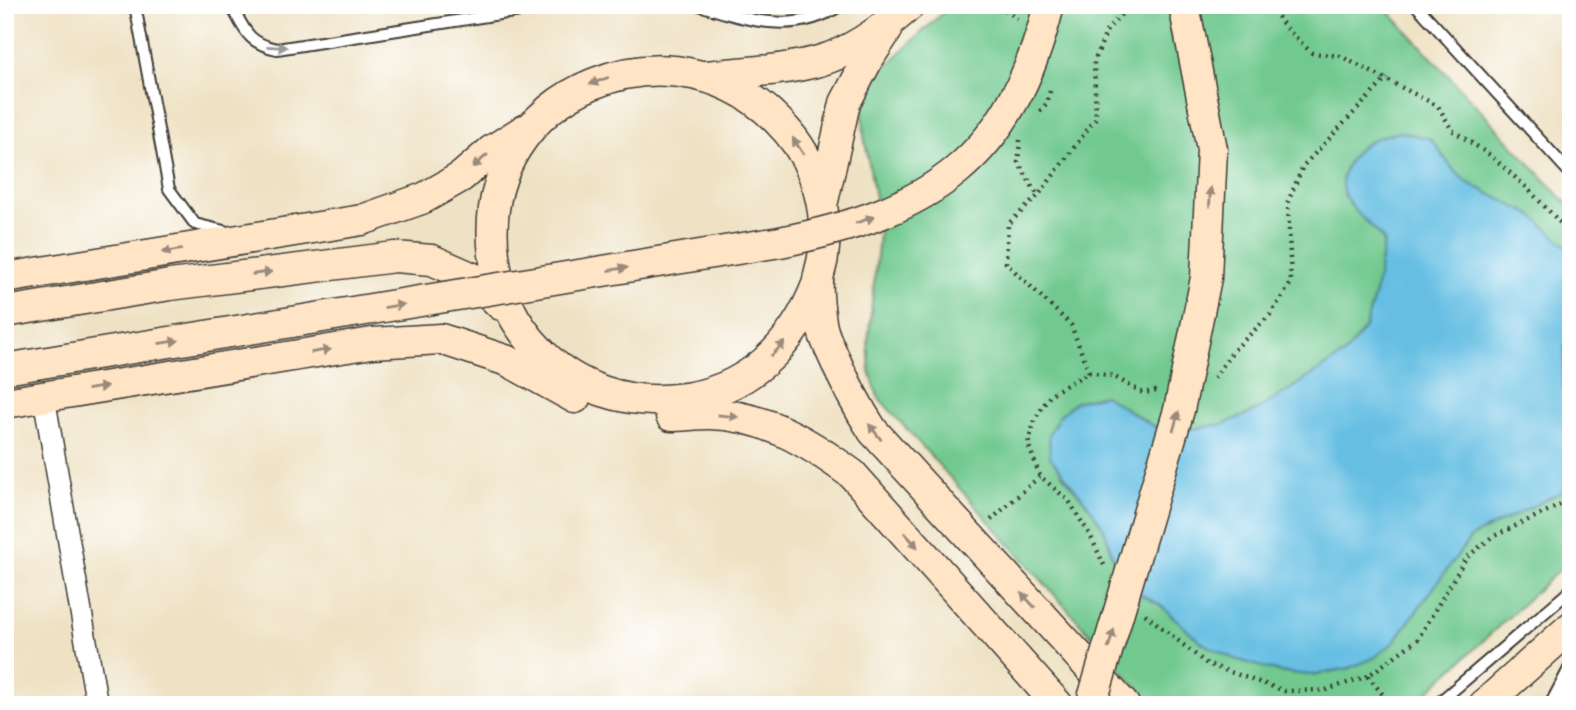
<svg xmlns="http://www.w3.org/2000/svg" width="1576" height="710" font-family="Dekko,sans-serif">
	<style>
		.green { fill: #71c98f; stroke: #467256; stroke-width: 2 }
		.water { fill: #66bfe3; stroke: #416e80; stroke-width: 2 }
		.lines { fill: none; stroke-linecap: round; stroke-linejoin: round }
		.lane-casing { stroke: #3c3a35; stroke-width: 14 }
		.street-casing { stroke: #3c3a35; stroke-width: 24 }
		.secondary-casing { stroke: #3c3a35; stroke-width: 33 }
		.path { stroke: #3c3a35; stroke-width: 4.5; stroke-dasharray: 2 5; stroke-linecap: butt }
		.lane { stroke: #fff; stroke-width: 10 }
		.street { stroke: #fff; stroke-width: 21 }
		.secondary { stroke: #ffe4c6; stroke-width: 30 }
		.secondary-bridge-casing { stroke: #3c3a35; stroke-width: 33; stroke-linecap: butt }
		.secondary-bridge { stroke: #ffe4c6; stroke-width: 30 }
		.oneway { fill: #999 }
		.oneway2 { fill: #998a7a }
	</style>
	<rect width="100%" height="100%" fill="#fff"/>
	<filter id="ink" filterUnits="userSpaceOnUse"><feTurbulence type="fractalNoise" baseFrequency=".0143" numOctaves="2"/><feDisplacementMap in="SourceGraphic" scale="14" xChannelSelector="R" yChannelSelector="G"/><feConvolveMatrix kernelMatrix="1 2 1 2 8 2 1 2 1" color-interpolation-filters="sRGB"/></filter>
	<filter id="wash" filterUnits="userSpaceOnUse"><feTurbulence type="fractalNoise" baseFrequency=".00686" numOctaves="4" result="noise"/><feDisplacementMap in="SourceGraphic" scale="28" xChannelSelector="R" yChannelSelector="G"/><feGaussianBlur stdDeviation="1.57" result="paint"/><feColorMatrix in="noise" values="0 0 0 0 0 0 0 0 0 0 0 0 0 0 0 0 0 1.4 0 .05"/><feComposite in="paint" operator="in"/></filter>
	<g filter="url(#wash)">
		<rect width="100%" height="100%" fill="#efe2c4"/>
		<path class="green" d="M951,5H1383L1571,208V254L1565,245L1466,182L1452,168L1345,195C1356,212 1373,224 1384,241L1375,294L1365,328L1345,354L1256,411L1224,424L1172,432L1153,426L1104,395L1075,402L1059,416L1062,474L1092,510L1105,531L1112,555L1140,594L1159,604L1178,621L1279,672L1312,675L1350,668L1393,643L1471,537L1571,487V559L1414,705H1153L878,397L870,372L868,342L879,235L877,209L864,136L862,104L874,77Z"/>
		<path class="water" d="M1401,132L1431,139L1452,168L1466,182L1532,215L1565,245L1571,254V325L1565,347L1563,384L1571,418V487L1471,537L1393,643L1374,658L1350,668L1312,675L1279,672L1232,658L1202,643L1159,604L1140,594L1125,579L1112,555L1105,531L1092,510L1050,457L1049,434L1059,416L1075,402L1104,395L1153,426L1172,432L1224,424L1256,411L1345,354L1365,328L1375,294L1384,241C1374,225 1354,215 1345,196C1335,174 1354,148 1374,139C1382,135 1392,134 1401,132Z"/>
	</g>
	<g filter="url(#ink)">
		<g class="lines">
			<defs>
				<path id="lane" d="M135,5L169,189L195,224L228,232
					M231,5C245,30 247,43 277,49L558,5
					M699,5C747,20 796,36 841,5
					M1416,5L1571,174
					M1552,704L1571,693
					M1436,705L1571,590
					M1550,705L1571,665"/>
				<path id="street" d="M44,397L97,705"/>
				<path id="secondary" d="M706,76C743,72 783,71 819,61C852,52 884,28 910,5
					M823,201L845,103L868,59L887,30
					M5,278L362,220L424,198L461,177L491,151L524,130
					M818,282C794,346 747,392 677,399C628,405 574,388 540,351C514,324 498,292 494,255C473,89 682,5 788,132C817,166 829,213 823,257C822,265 819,272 818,280C817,293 819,309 821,322C822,332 827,342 831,351C843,379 856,405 873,431L1124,705
					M5,312L170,285L395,257L432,260L473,278L501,305
					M5,403L372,343L441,339L508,361L575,398
					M671,416C683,416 696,414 709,414C765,415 808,442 852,474L1058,705
					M1484,705L1571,627"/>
			</defs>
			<use href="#lane" class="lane-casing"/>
			<use href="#street" class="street-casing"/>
			<use href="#secondary" class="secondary-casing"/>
			<path class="path" d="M1000,5L1017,19
				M1270,5L1285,27L1312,53L1340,56L1438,106L1452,130L1490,155L1526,187L1571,234
				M1040,111L1047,103L1050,91
				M1020,140L1018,162L1038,196
				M1089,372L1071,325L1006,263L1008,224L1038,196L1096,118L1094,62L1107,30L1130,5
				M1214,378L1233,351L1270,315L1291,283L1288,202L1303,166L1387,78
				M991,520L1040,476
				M1104,565L1091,537L1069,501L1040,476L1028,444L1036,417L1051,394L1089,372L1113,376L1143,393L1156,391
				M1145,614L1207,664L1285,691L1326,690L1368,676L1418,639L1466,558L1492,537L1571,500
				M1368,676L1391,705"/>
			<use href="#lane" class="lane"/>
			<use href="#street" class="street"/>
			<use href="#secondary" class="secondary"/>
			<defs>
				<path id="secondary-bridge" d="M5,369L780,242C930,212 1011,160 1049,5
					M1091,705L1179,410L1206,278L1212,149L1184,5"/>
			</defs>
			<use href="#secondary-bridge" class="secondary-bridge-casing"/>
			<use href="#secondary-bridge" class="secondary-bridge"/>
		</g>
		<defs><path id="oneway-solid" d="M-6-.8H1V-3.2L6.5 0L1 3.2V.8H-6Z" transform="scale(1.75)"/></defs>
		<use class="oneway" href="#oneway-solid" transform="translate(277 47) rotate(3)"/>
		<g class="oneway2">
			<use href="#oneway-solid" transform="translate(599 81) rotate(159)"/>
			<use href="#oneway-solid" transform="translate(798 146) rotate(-123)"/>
			<use href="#oneway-solid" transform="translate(480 161) rotate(139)"/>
			<use href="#oneway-solid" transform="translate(1210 197) rotate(-87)"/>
			<use href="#oneway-solid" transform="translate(865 220) rotate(-19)"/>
			<use href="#oneway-solid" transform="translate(172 251) rotate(171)"/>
			<use href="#oneway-solid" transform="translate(618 269) rotate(-9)"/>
			<use href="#oneway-solid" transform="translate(262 273) rotate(-8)"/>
			<use href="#oneway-solid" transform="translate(394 306) rotate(-9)"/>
			<use href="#oneway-solid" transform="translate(169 342) rotate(-9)"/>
			<use href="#oneway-solid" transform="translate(778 349) rotate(-46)"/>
			<use href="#oneway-solid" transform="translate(321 351) rotate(-9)"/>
			<use href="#oneway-solid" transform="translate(97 388) rotate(-9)"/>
			<use href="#oneway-solid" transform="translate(728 416) rotate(6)"/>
			<use href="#oneway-solid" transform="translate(1176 421) rotate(-74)"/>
			<use href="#oneway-solid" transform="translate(875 432) rotate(-128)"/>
			<use href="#oneway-solid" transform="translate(911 540) rotate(48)"/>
			<use href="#oneway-solid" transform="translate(1028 600) rotate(-133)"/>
			<use href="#oneway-solid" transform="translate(1111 639) rotate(-73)"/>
		</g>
	</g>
	<rect width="1576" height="710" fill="none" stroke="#fff" stroke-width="28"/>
</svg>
